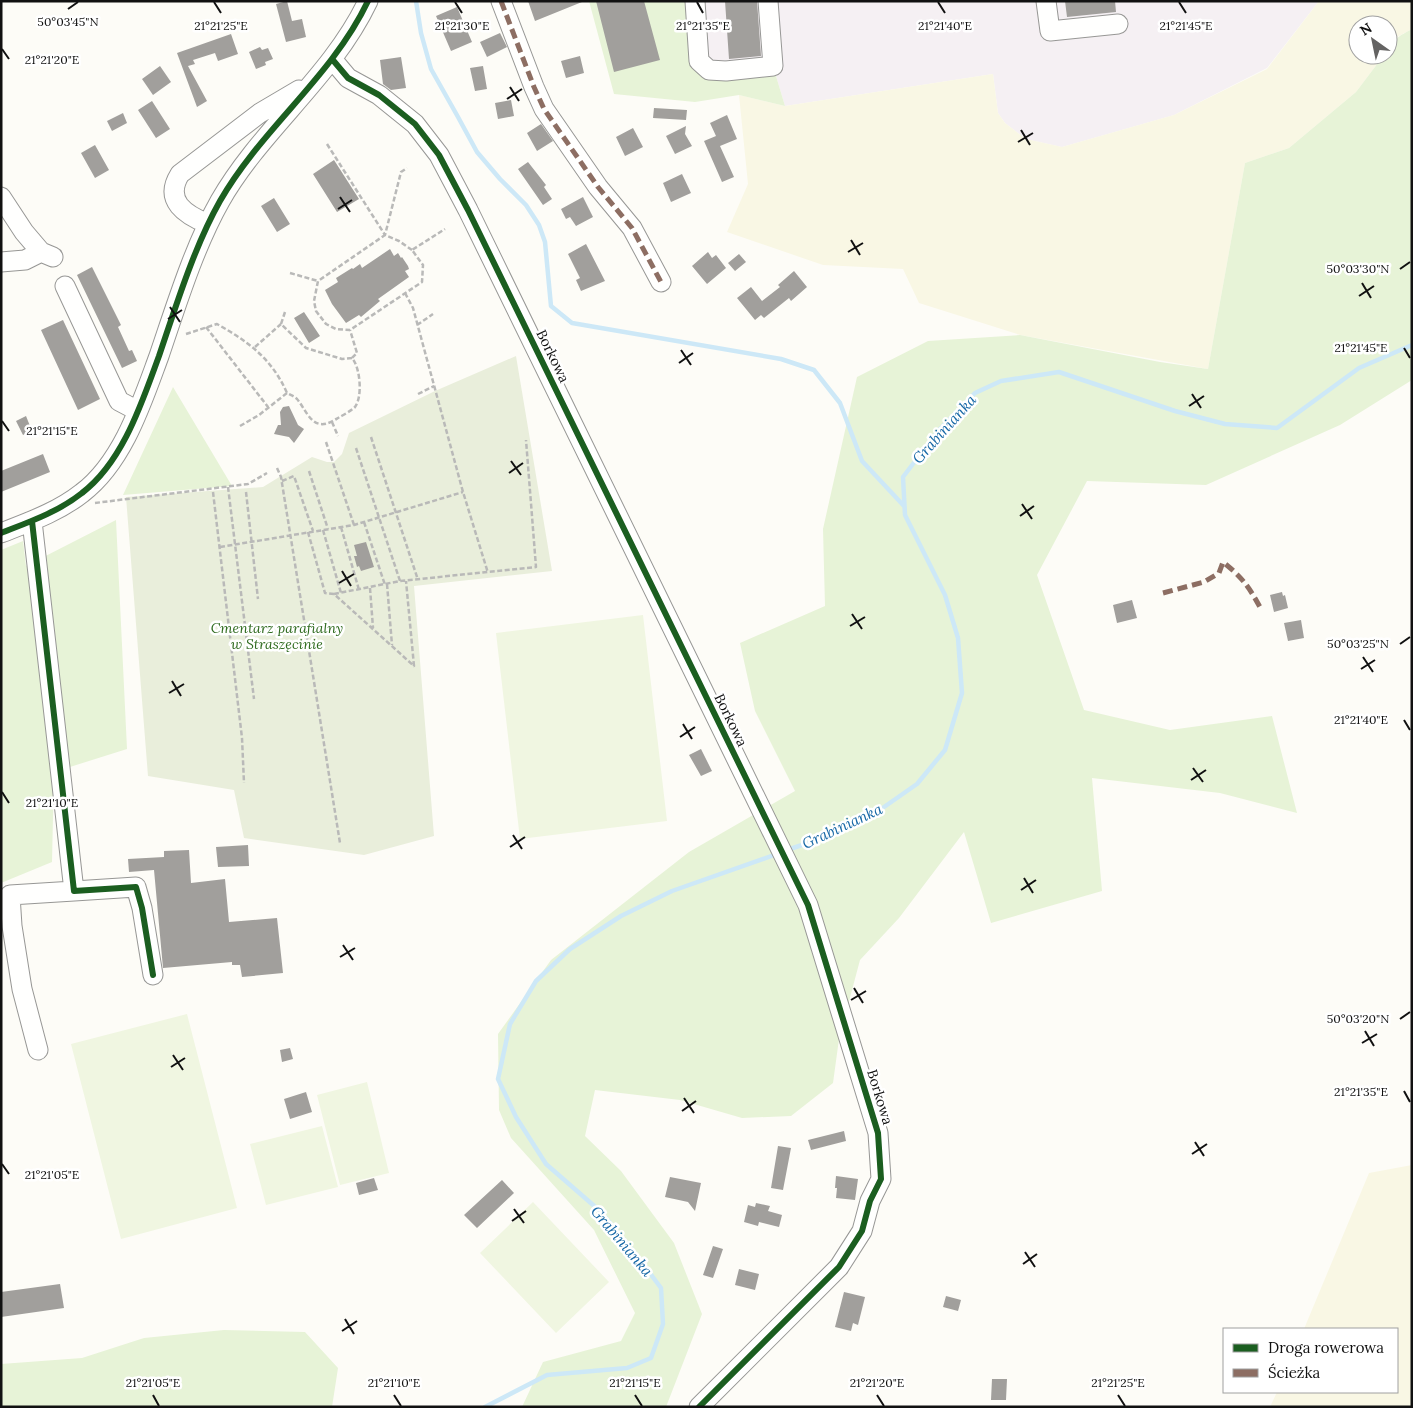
<svg xmlns="http://www.w3.org/2000/svg" width="1413" height="1408" font-family="Lora,serif">
	<style>
		.industrial { fill: #f5f0f3 }
		.farmland { fill: #f9f7e4 }
		.green { fill: #e7f3d7 }
		.cemetery { fill: #e9eedb }
		.pitch { fill: #f0f6e1 }
		.lines { fill: none; stroke-linecap: round; stroke-linejoin: round }
		.stream { stroke: #cde8f7; stroke-width: 4.5 }
		.building { fill: #a19f9c }
		.minor-casing { stroke: #979795; stroke-width: 21 }
		.path { stroke: #b9b9b8; stroke-width: 2.5; stroke-dasharray: 5 2.5; stroke-linecap: butt }
		.minor { stroke: #fffffe; stroke-width: 19 }
		.quiet { stroke: #8d6e63; stroke-width: 5; stroke-dasharray: 10 5; stroke-linecap: butt }
		.cycleway-casing { stroke: #fff; stroke-width: 9 }
		.cycleway { stroke: #1b5e20; stroke-width: 6 }
		.ticks { fill: none; stroke: #111; stroke-width: 2 }
		.labels { text-anchor: middle; dominant-baseline: central; stroke-width: 5; stroke-linejoin: round; paint-order: stroke }
		.street-label { font-size: 14px; fill: #111; stroke: #fff }
		.park-label { font-size: 14px; font-style: italic; fill: #2f6b1f; stroke: #fff }
		.water-label { font-size: 15px; font-style: italic; fill: #1768a6; stroke: #fff }
		.ticks-label { font-size: 12px; text-anchor: middle; fill: #111; stroke: #fff; stroke-width: 5; stroke-linejoin: round; paint-order: stroke }
	</style>
	<rect width="100%" height="100%" fill="#fdfcf7"/>
	<path class="industrial" d="M692,1H1319L1267,68L1174,115L1062,147L1026,139L1005,123L998,113L993,74L785,106L773,66L696,73Z"/>
	<path class="farmland" d="M1319,1H1412V29L1397,37L1388,49V25H1358V55H1384L1356,92L1289,148L1245,163L1208,369L1020,335L919,303L903,269L823,265L727,232L748,184L739,95L785,106L993,74L998,113L1005,123L1026,139L1062,147L1174,115L1267,69Z
		M1412,1165V1407H1270L1277,1392H1397V1329H1304L1369,1173Z"/>
	<path class="green" d="M589,1H692L696,72L773,66L785,106L739,95L695,102L614,94Z
		M1412,29V380L1340,425L1206,485L1087,481L1037,575L1084,710L1170,730L1272,716L1297,813L1220,793L1092,778L1102,891L991,923L964,832L899,918L860,960L839,1039L833,1083L791,1116L742,1118L680,1100L595,1090L585,1136L621,1171L674,1243L702,1314L666,1407H522L543,1362L621,1341L635,1313L594,1230L511,1138L499,1110L498,1034L551,960L689,852L795,791L755,711L740,643L825,606L823,529L857,377L928,341L1020,335L1160,362L1208,369L1245,163L1289,148L1356,92L1384,55H1388C1388,41 1401,35 1412,29Z
		M173,387L232,486L123,495Z
		M116,520L127,749L54,772L52,862L1,883V550L23,541L26,566Z
		M224,1330L305,1332L338,1368L332,1407H1V1364L82,1358L144,1338Z"/>
	<path class="cemetery" d="M516,356L552,571L414,586L434,836L364,855L244,838L234,790L148,776L126,497L263,487L312,457L327,462H334L342,454L349,433L435,391Z"/>
	<path class="pitch" d="M643,615L667,821L520,839L496,633Z
		M187,1014L237,1208L121,1239L71,1044Z
		M367,1082L389,1173L340,1185L317,1095Z
		M322,1126L338,1187L266,1205L250,1144Z
		M533,1202L609,1282L556,1333L480,1253Z"/>
	<g class="lines">
		<path class="stream" d="M416,1L421,33L431,69L458,117L477,152L500,179L526,205L539,225L545,242L551,306L572,323L781,359L814,370L840,403L862,461L904,506
			M787,850L820,839L874,814L917,784L945,750L962,693L958,638L945,595L905,515L903,477L938,431L975,393L1001,381L1059,372L1175,411L1225,424L1277,428L1359,368L1412,345
			M485,1407L547,1375L627,1368L651,1358L663,1324L661,1288L634,1252L600,1211L546,1164L516,1117L498,1079L510,1024L536,981L570,949L621,916L672,891L777,854"/>
	</g>
	<path class="building" d="M287,1L292,21L302,19L306,37L286,42L276,4Z
		M528,1H582V2L535,21Z
		M596,1H644L660,60L614,72Z
		M725,1H757L761,56L729,59Z
		M1065,1H1115L1116,12L1067,17Z
		M457,7L472,42L451,51L436,16Z
		M500,33L507,47L487,57L480,42Z
		M231,34L238,54L218,61L215,53L193,60L195,64L188,66L207,101L197,107L177,53Z
		M260,47L262,50L268,48L273,59L265,62L266,65L256,69L249,52Z
		M580,56L584,73L566,78L561,61Z
		M401,57L406,88L391,90L383,84L380,60Z
		M160,66L171,82L153,95L142,79Z
		M483,66L487,89L475,91L470,68Z
		M511,100L514,116L498,119L495,103Z
		M152,101L170,129L156,138L138,110Z
		M654,108L687,110L686,120L653,118Z
		M123,113L127,123L112,131L107,121Z
		M727,115L737,139L720,146L734,177L722,182L704,141L716,136L710,123Z
		M541,124L553,141L537,151L527,133Z
		M686,126L685,134L692,146L675,154L666,136Z
		M633,128L643,147L625,156L616,137Z
		M95,145L109,170L95,178L81,153Z
		M334,160L359,199L337,212L313,174Z
		M528,162L546,185L544,187L552,199L543,205L518,169Z
		M682,174L691,193L671,202L663,183Z
		M583,197L593,217L576,226L570,217L566,219L561,209Z
		M274,198L290,224L277,232L261,206Z
		M586,244L605,281L581,291L576,280L580,278L568,254Z
		M390,249L394,256L398,253L401,258L402,257L408,266L409,269L405,271L409,277L378,299L380,301L361,317L359,315L346,323L332,304L325,290L338,282L336,278L352,268L353,269L360,264L362,268Z
		M708,252L712,258L716,255L726,268L707,284L692,266Z
		M739,254L746,262L735,271L728,263Z
		M92,267L121,325L118,327L129,351L132,350L137,361L122,368L77,275Z
		M794,271L807,287L791,301L789,298L764,318L761,315L755,320L737,298L751,287L762,301L780,287L778,285Z
		M304,312L320,336L309,343L294,318Z
		M63,320L100,399L78,410L41,330Z
		M289,406L298,425L304,429L294,443L289,437L274,434L278,425H281L280,412L283,407Z
		M26,416L32,431L23,435L16,421Z
		M43,454L50,472L1,492V471Z
		M366,542L374,567L361,571L359,566L357,567L354,556H357L354,545Z
		M1282,592L1283,596L1285,595L1288,608L1274,612L1270,595Z
		M1132,600L1137,618L1117,623L1113,605Z
		M1301,620L1304,638L1288,641L1284,623Z
		M701,749L712,771L701,776L689,755Z
		M248,845L249,866L218,867L216,847Z
		M189,850L191,883L225,879L229,922L277,918L283,973L242,977L240,965H232V962L163,968L154,870L129,872L128,859L164,857V851Z
		M290,1048L293,1059L282,1062L280,1050Z
		M306,1092L312,1112L290,1119L284,1099Z
		M844,1131L846,1141L811,1150L808,1140Z
		M778,1146L791,1148L783,1190L771,1188Z
		M836,1176L858,1179L855,1200L836,1198L837,1188H835Z
		M670,1177L701,1183L695,1211L688,1202L665,1197Z
		M374,1178L378,1190L359,1195L356,1183Z
		M502,1180L514,1193L477,1228L464,1215Z
		M756,1203L770,1206L768,1211L782,1215L779,1227L759,1222L758,1226L744,1222L748,1205L755,1207Z
		M713,1246L723,1249L713,1278L703,1275Z
		M739,1269L759,1274L755,1290L735,1285Z
		M60,1284L64,1308L1,1317V1292Z
		M844,1292L865,1297L858,1325L853,1323L851,1331L835,1327Z
		M946,1296L961,1300L958,1311L943,1307Z
		M992,1379H1007L1006,1400H991Z"/>
	<g class="lines">
		<defs>
			<path id="minor" d="M501,1L534,87L544,109L598,187L632,228L661,282
				M695,1L699,61L709,70L726,71L773,66L768,1
				M1046,1L1050,31L1118,24
				M332,59L348,78L379,95L415,124L439,155L468,210L808,905L878,1133L881,1179L870,1201L862,1231L839,1267L699,1407
				M1,197L24,232L41,252L53,257
				M208,224C186,215 163,201 180,174L260,113L299,90
				M1,262L25,260L41,252
				M65,286L119,401L138,411
				M32,521L74,891L136,887L142,908L153,975
				M1,533C29,522 58,512 82,493C123,462 142,402 159,356C176,306 194,247 220,201C261,129 332,77 368,1
				M38,1050L22,989L12,926L10,895L74,891"/>
		</defs>
		<use href="#minor" class="minor-casing"/>
		<path class="path" d="M327,144L385,235L401,172L407,168
			M412,250L399,241L385,235L318,281L314,301L316,311L326,324L336,329L350,330L422,282L423,265L412,250L445,229
			M290,273L318,281
			M405,293L413,308L463,492L488,573
			M285,312L281,324L306,348L342,359L352,358
			M417,325L433,314
			M206,327L268,407
			M186,334L217,324C249,342 272,359 287,393
			M255,347L281,324
			M418,394L434,386
			M332,422L338,436
			M240,426L259,415L287,393C290,395 294,396 297,399C304,407 309,422 320,424C327,425 333,421 338,418C343,415 351,411 355,407C363,396 360,367 352,358L357,353L350,330
			M371,437L418,580
			M326,442L354,525
			M356,448L400,581
			M277,468L281,477L340,843
			M309,471L328,529
			M282,481L294,476L313,531
			M228,487L254,699
			M213,492L242,738L244,783
			M246,492L258,599
			M95,503L248,484L267,473
			M364,522L385,585
			M341,527L359,590
			M323,530L341,593
			M308,532L325,593L334,594L414,666L406,581
			M220,547L354,525L463,492
			M387,584L392,645
			M370,588L373,628
			M334,594L400,581L536,567L526,440"/>
		<use href="#minor" class="minor"/>
		<path class="quiet" d="M501,1L534,87L544,109L598,187L632,228L661,282
			M1163,593L1204,582L1219,573L1223,562C1243,578 1249,587 1261,609"/>
		<defs>
			<path id="cycleway" d="M332,59L348,78L379,95L415,124L439,155L468,210L808,905L878,1133L881,1179L870,1201L862,1231L839,1267L699,1407
				M32,521L74,891L136,887L142,908L153,975
				M1,533C29,522 58,512 82,493C123,462 142,402 159,356C176,306 194,247 220,201C261,129 332,77 368,1"/>
		</defs>
		<use href="#cycleway" class="cycleway-casing"/>
		<use href="#cycleway" class="cycleway"/>
	</g>
	<path class="ticks" d="M214,2L221,13M455,2L462,13M697,2L703,13M938,2L945,13M1179,2L1186,13M68,9L78,2M2,49L9,59M510,87L519,101M507,99L522,89M1021,130L1030,145M1018,142L1033,133M340,197L350,212M338,209L352,200M851,240L860,255M848,252L863,243M1400,269L1410,262M1362,283L1371,298M1359,296L1374,286M170,307L180,322M168,319L182,310M1404,348L1410,358M681,350L691,365M679,363L693,353M1192,394L1201,408M1189,406L1204,396M2,421L9,431M511,461L521,475M509,473L523,463M1022,504L1032,519M1020,516L1034,506M342,571L351,586M339,583L354,574M852,614L862,629M850,626L865,617M1400,644L1410,637M1363,657L1373,672M1361,669L1375,660M172,681L181,696M169,693L184,684M1404,720L1410,730M683,724L692,739M680,737L695,727M1193,768L1203,782M1191,780L1206,770M2,792L9,803M513,835L522,849M510,847L525,837M1024,878L1033,893M1021,890L1036,880M343,945L353,960M340,957L355,948M854,988L863,1003M851,1000L866,991M1400,1019L1410,1012M1365,1031L1374,1046M1362,1043L1377,1034M173,1055L183,1070M171,1067L185,1058M1404,1091L1410,1102M684,1098L694,1113M682,1111L696,1101M1195,1142L1204,1156M1192,1154L1207,1144M2,1164L9,1174M514,1209L524,1223M512,1221L526,1211M1025,1252L1035,1267M1023,1264L1037,1254M345,1319L354,1334M342,1331L357,1321M153,1395L159,1406M394,1395L401,1406M635,1395L642,1406M877,1395L884,1406M1118,1395L1125,1406"/>
	<g class="labels">
		<g class="street-label">
			<text transform="translate(553 356) rotate(64)">Borkowa</text>
			<text transform="translate(731 720) rotate(64)">Borkowa</text>
			<text transform="translate(880 1097) rotate(73)">Borkowa</text>
		</g>
		<g class="park-label">
			<text x="277" y="628">Cmentarz parafialny<tspan x="277" dy="16">w Straszęcinie</tspan></text>
		</g>
		<g class="water-label">
			<text transform="translate(944 429) rotate(-48)">Grabinianka</text>
			<text transform="translate(842 826) rotate(-25)">Grabinianka</text>
			<text transform="translate(622 1241) rotate(50)">Grabinianka</text>
		</g>
	</g>
	<g class="ticks-label">
		<text x="68" y="26">50°03'45"N</text>
		<text x="221" y="30">21°21'25"E</text>
		<text x="462" y="30">21°21'30"E</text>
		<text x="703" y="30">21°21'35"E</text>
		<text x="945" y="30">21°21'40"E</text>
		<text x="1186" y="30">21°21'45"E</text>
		<text x="52" y="64">21°21'20"E</text>
		<text x="1358" y="273">50°03'30"N</text>
		<text x="1361" y="352">21°21'45"E</text>
		<text x="52" y="435">21°21'15"E</text>
		<text x="1358" y="648">50°03'25"N</text>
		<text x="1361" y="724">21°21'40"E</text>
		<text x="52" y="807">21°21'10"E</text>
		<text x="1358" y="1023">50°03'20"N</text>
		<text x="1361" y="1096">21°21'35"E</text>
		<text x="52" y="1179">21°21'05"E</text>
		<text x="153" y="1387">21°21'05"E</text>
		<text x="394" y="1387">21°21'10"E</text>
		<text x="635" y="1387">21°21'15"E</text>
		<text x="877" y="1387">21°21'20"E</text>
		<text x="1118" y="1387">21°21'25"E</text>
	</g>
	<rect width="1413" height="1408" fill="none" stroke="#111111" stroke-width="5"/>
	<rect x="1223" y="1328" width="175" height="65" fill="#ffffff" stroke="#a0a0a0"/>
	<rect x="1233" y="1344" width="25" height="8" fill="#1b5e20" stroke="#a0a0a0"/>
	<text x="1268" y="1353" font-size="15" fill="#111111">Droga rowerowa</text>
	<rect x="1233" y="1369" width="25" height="8" fill="#8d6e63" stroke="#a0a0a0"/>
	<text x="1268" y="1378" font-size="15" fill="#111111">Ścieżka</text>
	<g transform="translate(1373 40) rotate(327)"><circle r="24" fill="#ffffff" stroke="#a0a0a0"/>
	<path d="M0-4L9 19L0 12L-9 19Z" fill="#646362"/>
	<text y="-8" font-size="14" font-weight="bold" text-anchor="middle" fill="#111111">N</text>
	</g>
</svg>
